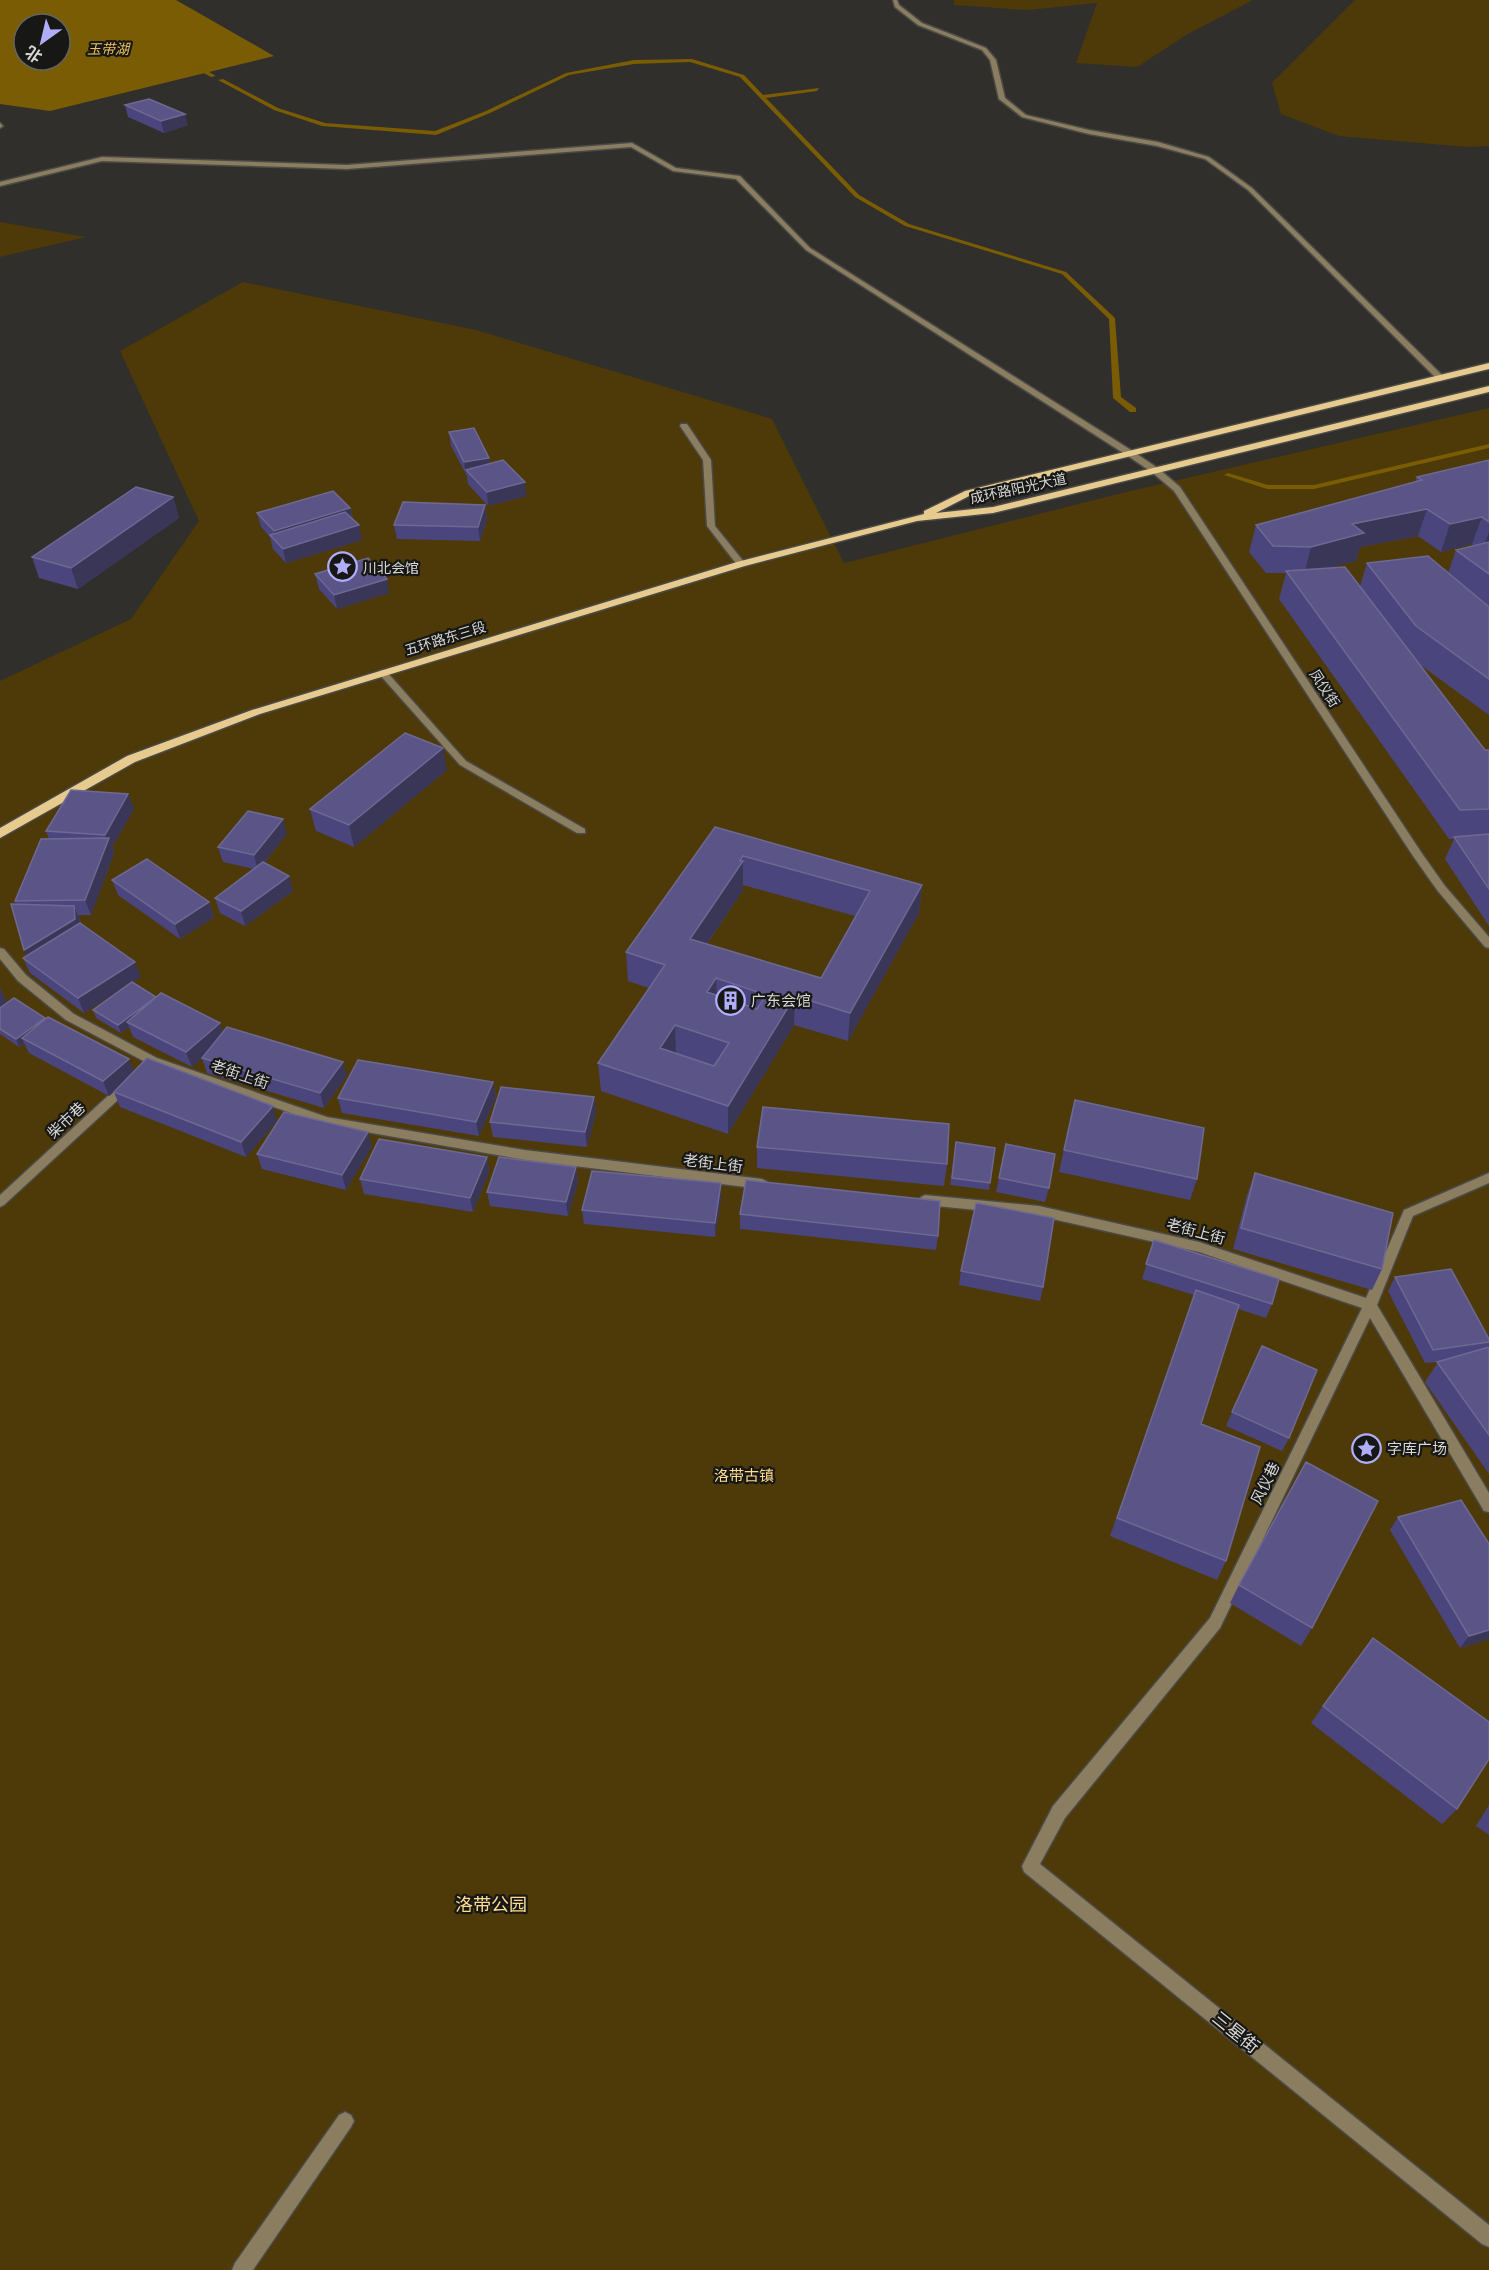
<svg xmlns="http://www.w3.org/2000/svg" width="1489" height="2270" font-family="Inter,'Noto Sans SC',sans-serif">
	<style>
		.green { fill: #4d3a08 }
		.water { fill: #795c03; fill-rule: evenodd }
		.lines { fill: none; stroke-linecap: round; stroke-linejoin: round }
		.stream { fill: #795c03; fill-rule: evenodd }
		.pedestrian-casing { stroke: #4b4a46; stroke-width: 3 }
		.minor-casing { stroke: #4b4a46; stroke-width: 3 }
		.tertiary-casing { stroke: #4b4a46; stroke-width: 3 }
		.primary-casing { stroke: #4b4a46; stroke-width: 3 }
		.pedestrian { fill: #8a7d60; fill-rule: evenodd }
		.minor { fill: #8a7d60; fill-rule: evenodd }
		.tertiary { fill: #8a7d60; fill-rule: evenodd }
		.primary { fill: #e7cb8e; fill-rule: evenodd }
		.wall { fill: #4b457d; fill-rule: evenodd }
		.shaded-wall { fill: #3a3658 }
		.building { fill: #5a5586; stroke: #6e6993; stroke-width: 1.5; fill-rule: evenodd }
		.labels { text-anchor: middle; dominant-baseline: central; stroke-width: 4.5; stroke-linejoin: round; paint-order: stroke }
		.far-water-label { font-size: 14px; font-style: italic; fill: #eec25c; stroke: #171715 }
		.far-street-label { font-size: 14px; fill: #d9d8d6; stroke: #171715 }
		.far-poi-label { font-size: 14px; fill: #d9d8d6; stroke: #171715; text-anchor: start }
		.poi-label { font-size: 15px; fill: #d9d8d6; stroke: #171715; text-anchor: start }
		.street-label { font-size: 15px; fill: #d9d8d6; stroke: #171715 }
		.park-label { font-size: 15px; fill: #ffdc8e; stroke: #171715 }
		.near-park-label { font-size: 18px; fill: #ffdc8e; stroke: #171715 }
		.near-street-label { font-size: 18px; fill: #d9d8d6; stroke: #171715 }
	</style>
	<rect width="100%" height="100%" fill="#302f2b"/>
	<path class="green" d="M954,0H1253L1188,34L1137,67L1076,63L1097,3L1027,10L954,5Z
		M1355,0H1489V146L1467,147L1339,136L1281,114L1272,83Z
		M0,222L86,237L0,257Z
		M243,282L476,330L772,419L844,563L1126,492L1489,408V2270H0V681L131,619L199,521L120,351Z"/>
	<path class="water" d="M0,0H176L274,56L50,111L0,104ZM24,24H60V60H24Z"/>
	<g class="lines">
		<path class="stream" d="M692,59L744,75L763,95L819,88L817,91L766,98L859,195L909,224L1066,272L1115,318L1121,397L1136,408V412H1130L1113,398L1109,319L1062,274L905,226L855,197L740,77L690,62L634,64L569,75L490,113L436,135L322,126L274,110L218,80L223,79L278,108L325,123L435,131L486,111L566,73L634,60Z
			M193,65H197L216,76L211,77L193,67Z
			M1489,444V448L1314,489H1267L1224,475L1228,473L1268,485H1314Z"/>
		<defs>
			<path id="pedestrian" d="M0,948L4,949L26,975L74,1014L157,1058L327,1117L525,1150L762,1179L766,1181L768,1184L766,1187L762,1189L525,1160L326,1125L149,1064L66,1020L18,981L0,959Z
				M127,1081L131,1082L133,1085L131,1088L4,1205L0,1207V1195L123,1082Z
				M1489,1173V1183L1413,1216L1377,1305L1489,1493V1512L1484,1511L1370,1318L1220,1628L1065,1818L1040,1864L1489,2225V2247L1482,2244L1024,1872L1022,1866L1053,1806L1210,1618L1362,1308L1199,1252L1039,1216L925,1205L921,1203L919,1200L921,1197L925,1195L1039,1206L1199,1242L1366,1298L1404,1210Z
				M345,2112L351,2115L354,2121L351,2127L253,2270H232L235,2263L339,2115Z"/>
			<path id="minor" d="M0,123L3,126L0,128Z
				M632,143L676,168L740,176L810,248L1134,452L1159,469L1180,487L1421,852L1445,886L1489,937V948L1485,947L1437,890L1413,856L1174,491L1153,473L1128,456L806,250L736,179L673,171L631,147L347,169L102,161L0,186V182L102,157L347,165Z
				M681,424H687L711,460L715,526L744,562V566H738L707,526L703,460L680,426Z
				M383,670L386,671L466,761L585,829V833H577L460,765L380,675V671Z"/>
			<path id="tertiary" d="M893,0H897L899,5L922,23L986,48L996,60L1005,98L1026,115L1089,130L1158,142L1209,157L1252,188L1446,379L1439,381L1248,190L1205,159L1157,146L1089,134L1022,117L999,99L990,60L982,50L918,25L895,7Z"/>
			<path id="primary" d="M1489,363V369L971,495L936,513L993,507L1489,386V392L993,513L917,521L745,566L260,714L135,762L0,838V828L127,756L252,710L737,562L924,514V511L965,491Z"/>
		</defs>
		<use href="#pedestrian" class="pedestrian-casing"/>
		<use href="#minor" class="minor-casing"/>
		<use href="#tertiary" class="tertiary-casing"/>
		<use href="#primary" class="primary-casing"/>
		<use href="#pedestrian" class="pedestrian"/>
		<use href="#minor" class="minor"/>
		<use href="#tertiary" class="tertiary"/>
		<use href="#primary" class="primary"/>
	</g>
	<path class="wall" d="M125,105L188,125L164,133L128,117Z
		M449,432L489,458L490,464L526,496L488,506L468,484L467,476L451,446Z
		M1489,460V715L1419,664L1485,750H1489V926L1445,859L1454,839H1449L1279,599L1286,573H1266L1249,552L1256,525L1415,482L1417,477ZM1418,536L1441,552L1472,544L1474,546L1456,550L1448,573L1367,563L1360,586L1327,568L1356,561L1360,547Z
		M173,497L179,518L78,589L39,578L32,557Z
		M485,505L487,519L480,541L397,539L394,525Z
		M350,508L353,519L362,540L286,563L273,549L270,537L261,527L257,513Z
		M315,574L389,593L337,609L319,589Z
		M447,770L354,847L316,831L310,809Z
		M134,809L112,847L114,853L91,915H78L81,923L141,977L132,982L156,997L223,1032L347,1076L324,1108L207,1073L202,1058L192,1067L133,1037L129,1027L121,1033L96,1018L93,1010L129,984L84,1013L30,973L23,958L27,956L16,904L15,901L49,839L46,831Z
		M715,827L922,885L919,913L848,1041L794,1025L728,1134L601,1091L598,1063L649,988L628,981L626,952ZM743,885L855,916L821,978L707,944L743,890Z
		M287,834L264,863L293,891L245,926L220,913L215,898L254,869L223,862L218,847Z
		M112,880L209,902L214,917L180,939L118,895Z
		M0,988L7,1003L45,1018L134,1072L277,1121L246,1157L120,1107L114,1092L119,1087L109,1096L29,1053L24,1043L19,1047L0,1034Z
		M493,1082L496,1097L479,1136L342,1113L338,1098Z
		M594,1097L596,1112L587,1147L493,1137L490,1122Z
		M1075,1100L1197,1179L1190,1200L1059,1172Z
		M956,1142L990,1183L989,1190L950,1185Z
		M1006,1144L1049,1188L1045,1202L996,1192Z
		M372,1146L346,1190L262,1169L257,1154Z
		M757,1147L947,1164L944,1186L757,1168Z
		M487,1157L489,1172L473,1212L364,1194L360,1179Z
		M576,1167L578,1182L568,1216L490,1206L487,1192Z
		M1255,1173L1382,1269L1372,1290L1233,1249L1247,1195Z
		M721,1183V1198L715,1237L584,1224L582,1210Z
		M740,1214L938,1236L936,1250L740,1229Z
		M1154,1240L1272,1304L1266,1318L1238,1309L1201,1424L1226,1561L1217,1580L1110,1536L1194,1295L1142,1279Z
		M961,1271L1043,1287L1040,1301L959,1285Z
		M1395,1277L1489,1339V1345L1487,1348L1489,1347V1474L1425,1382L1438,1362L1425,1363L1388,1291Z
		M1232,1412L1289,1438L1282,1451L1226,1426Z
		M1398,1517L1489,1639L1460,1648L1390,1530Z
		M1239,1585L1312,1628L1301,1646L1230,1603Z
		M1323,1706L1457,1809L1442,1824L1311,1723Z
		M1489,1805V1835L1476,1826Z"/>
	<path class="shaded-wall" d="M185,114L188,125L164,133L161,121Z
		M489,458L491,471L466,470V476L464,462Z
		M525,482L526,496L488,506L487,492Z
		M173,497L179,518L78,589L71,568Z
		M485,505L487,519L480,541L478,527Z
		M350,508L353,522L276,542L274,531Z
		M1427,509L1418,536L1360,547L1356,561L1304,574L1311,547L1352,524Z
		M1482,517L1472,544L1441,552L1450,524Z
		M359,525L362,540L286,563L283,549Z
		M1489,532V549L1482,551Z
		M387,579L389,593L337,609L334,595Z
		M443,748L447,770L354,847L349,825Z
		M128,794L134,809L112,847L114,853L91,915L85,900L107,842L105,835Z
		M283,819L287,834L258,870L254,855Z
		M743,856V890L691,967L690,939Z
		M289,876L293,891L245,926L241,911Z
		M922,885L919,913L848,1041L850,1013Z
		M209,902L214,917L180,939L175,924Z
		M74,906L80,921L81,934L30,963L24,950Z
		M135,962L141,977L84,1013L78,998Z
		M716,978L717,1007L707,992Z
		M0,990H1L8,1005L0,1008Z
		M795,996L794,1025L728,1134V1106Z
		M156,997L127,1022L129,1027L121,1033L118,1025Z
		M45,1018L27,1041L22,1038L24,1043L19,1047L16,1039Z
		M220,1023L225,1038L192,1067L186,1052Z
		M675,1025L676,1054L660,1048Z
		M129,1059L135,1074L109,1096L103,1081Z
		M343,1062L347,1076L324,1108L320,1093Z
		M493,1082L496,1097L479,1136L476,1122Z
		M594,1097L596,1112L587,1147L585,1132Z
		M273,1106L277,1121L246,1157L241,1142Z
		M368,1132L372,1146L346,1190L342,1175Z
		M487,1157L489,1172L473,1212L470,1198Z
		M576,1167L578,1182L568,1216L566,1202Z
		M721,1183V1198L715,1237V1223Z
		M1489,1630V1639L1460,1648L1469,1636Z"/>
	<path class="building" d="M149,99L185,114L161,121L125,105Z
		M474,428L489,458L464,462L449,432Z
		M503,460L525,482L487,492L466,470Z
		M1489,460V522L1482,517L1450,524L1427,509L1352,524L1364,533L1311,547L1273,546L1256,525L1422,480L1417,477Z
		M136,487L173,497L71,568L32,557Z
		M333,491L350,508L274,531L257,513Z
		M403,502L485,505L478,527L394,525Z
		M345,512L359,525L283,549L270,535Z
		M1489,542V574L1456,550Z
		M1428,556L1489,607V679L1416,626L1367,563Z
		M368,558L387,579L334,595L315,574Z
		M1345,567L1485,750H1489V809L1460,810L1286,571Z
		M405,733L443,748L349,825L310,809Z
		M71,790L128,794L105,835L46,831Z
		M248,811L283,819L254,855L218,847Z
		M715,827L922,885L850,1013L795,996L728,1106L598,1063L665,965L626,952ZM743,856L870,891L821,978L690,939L743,861H740ZM716,978L766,995L757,1009L707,992ZM675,1025L729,1043L714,1066L660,1048Z
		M1489,834V889L1454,837Z
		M109,838L85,900L15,901L41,839Z
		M147,859L209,902L175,924L112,880Z
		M263,862L289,876L241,911L215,898Z
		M11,904L74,906L75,919L24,950Z
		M80,923L135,962L78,998L23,958Z
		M132,982L156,997L118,1025L93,1010Z
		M161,993L220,1023L186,1052L127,1022Z
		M14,998L45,1018L16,1039L0,1029V1008Z
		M48,1017L129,1059L103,1081L22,1038Z
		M227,1027L343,1062L320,1093L202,1058Z
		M147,1058L273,1106L241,1142L114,1092Z
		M358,1060L493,1082L476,1122L338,1098Z
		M501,1087L594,1097L585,1132L490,1122Z
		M1075,1100L1204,1128L1197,1179L1064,1150Z
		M763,1107L949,1124L947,1164L757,1147Z
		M284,1112L368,1132L342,1175L257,1154Z
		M379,1139L487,1157L470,1198L360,1179Z
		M956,1142L995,1148L990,1183L952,1178Z
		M1006,1144L1055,1154L1049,1188L999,1178Z
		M499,1157L576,1167L566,1202L487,1192Z
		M592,1171L721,1183L715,1223L582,1210Z
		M1255,1173L1393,1213L1382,1269L1241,1228Z
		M746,1180L940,1201L938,1236L740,1214Z
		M976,1203L1054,1218L1043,1287L961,1271Z
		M1154,1240L1279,1279L1272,1304L1146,1264Z
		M1451,1269L1489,1339V1342L1433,1350L1395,1277Z
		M1196,1290L1239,1305L1201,1424L1260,1447L1226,1561L1117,1518Z
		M1262,1346L1317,1370L1289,1438L1232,1412Z
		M1489,1347V1435L1437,1362Z
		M1306,1462L1378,1501L1312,1628L1239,1585Z
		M1461,1500L1489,1544V1630L1469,1636L1398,1517Z
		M1373,1638L1489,1722V1759L1457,1809L1323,1706Z"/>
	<defs>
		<symbol id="sight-ring" viewBox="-11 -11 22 22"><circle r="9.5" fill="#171715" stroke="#b0aefa" stroke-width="1.5"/><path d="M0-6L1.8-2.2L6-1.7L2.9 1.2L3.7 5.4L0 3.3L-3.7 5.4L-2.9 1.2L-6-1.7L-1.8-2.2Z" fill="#b0aefa"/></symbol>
		<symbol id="building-ring" viewBox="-11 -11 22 22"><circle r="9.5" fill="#171715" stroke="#b0aefa" stroke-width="1.5"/><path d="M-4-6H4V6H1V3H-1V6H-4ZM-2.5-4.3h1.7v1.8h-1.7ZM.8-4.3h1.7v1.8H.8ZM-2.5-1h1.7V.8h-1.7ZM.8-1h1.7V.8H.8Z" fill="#b0aefa"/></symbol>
	</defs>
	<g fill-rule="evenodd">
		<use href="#sight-ring" x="326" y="550" width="33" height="33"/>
		<use href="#building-ring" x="714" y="984" width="33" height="33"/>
		<use href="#sight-ring" x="1350" y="1432" width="33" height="33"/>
	</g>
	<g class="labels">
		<g class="far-water-label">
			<text x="108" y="48">玉带湖</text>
		</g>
		<g class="far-street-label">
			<text transform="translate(1018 488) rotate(-12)">成环路阳光大道</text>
			<text transform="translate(445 638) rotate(-17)">五环路东三段</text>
			<text transform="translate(1325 688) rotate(57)">凤仪街</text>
		</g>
		<g class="far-poi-label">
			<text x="363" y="567">川北会馆</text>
		</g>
		<g class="poi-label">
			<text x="751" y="1000">广东会馆</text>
			<text x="1387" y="1448">字库广场</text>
		</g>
		<g class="street-label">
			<text transform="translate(240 1074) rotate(19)">老街上街</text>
			<text transform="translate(66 1120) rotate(-43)">柴市巷</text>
			<text transform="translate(713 1163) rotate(7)">老街上街</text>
			<text transform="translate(1196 1231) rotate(15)">老街上街</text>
			<text transform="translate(1265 1483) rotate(-64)">风仪巷</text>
		</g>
		<g class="park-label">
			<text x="744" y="1475">洛带古镇</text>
		</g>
		<g class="near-park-label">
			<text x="491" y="1904">洛带公园</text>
		</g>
		<g class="near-street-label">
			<text transform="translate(1236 2032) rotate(39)">三星街</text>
		</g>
	</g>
	<g transform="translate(42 42) rotate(214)"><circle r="28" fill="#171715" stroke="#656462" stroke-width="1.5"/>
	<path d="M0-4.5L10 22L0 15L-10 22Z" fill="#b0aefa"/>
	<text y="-9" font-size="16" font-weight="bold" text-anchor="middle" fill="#d9d8d6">北</text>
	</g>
</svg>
